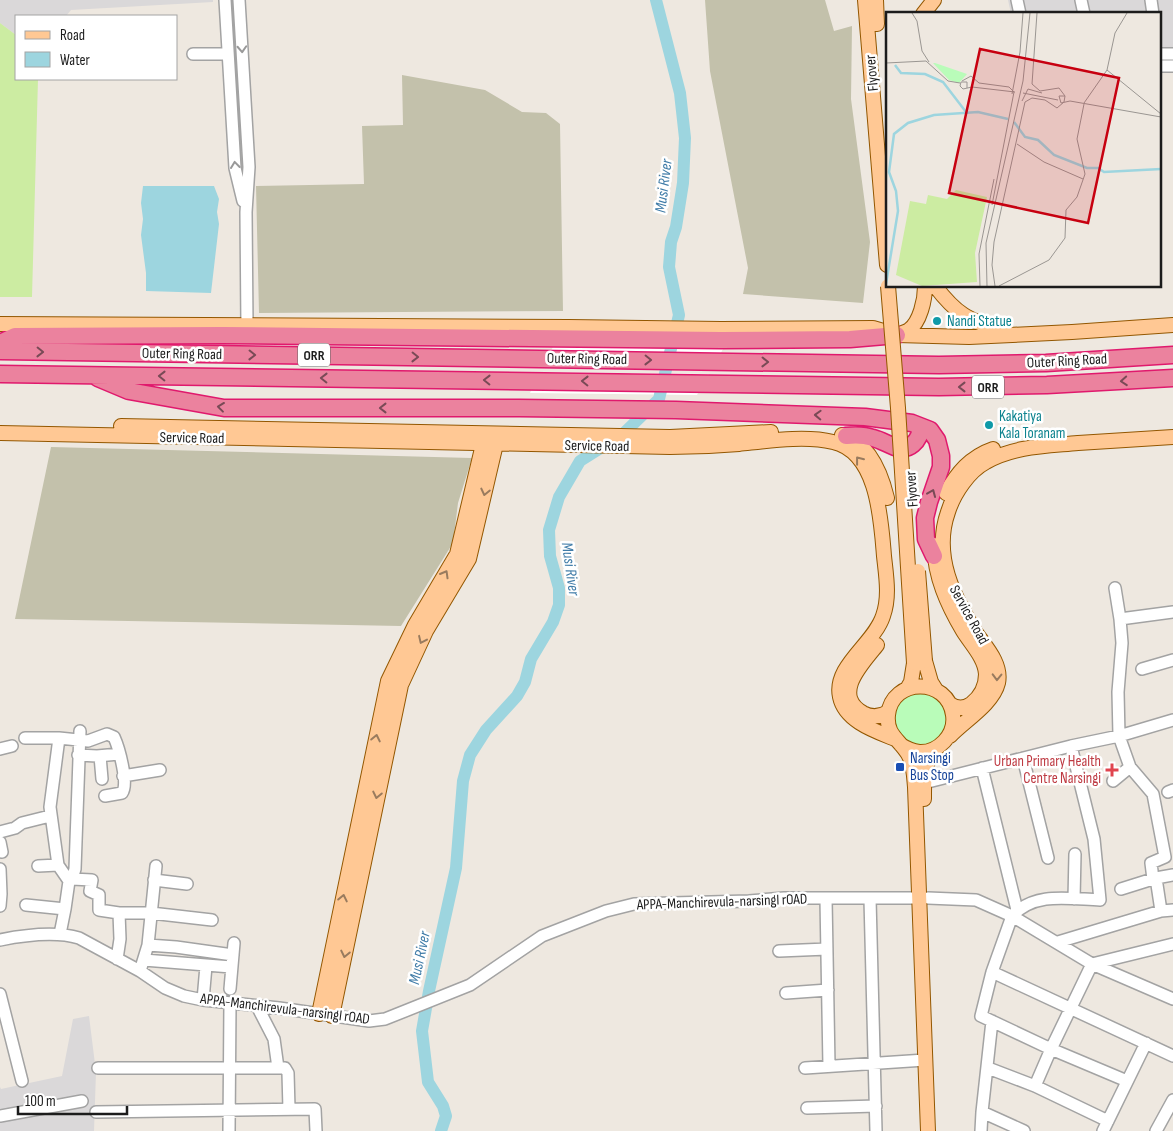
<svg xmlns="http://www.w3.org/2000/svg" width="1173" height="1131" font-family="'Sofia Sans Condensed',sans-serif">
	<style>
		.residential { fill: #dad8d9 }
		.construction { fill: #c3c1ab }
		.grass { fill: #cceca2 }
		.park { fill: #b9fcb9 }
		.water { fill: #9dd5df }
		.pier { fill: #fff }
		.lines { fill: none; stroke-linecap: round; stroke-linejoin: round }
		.river { stroke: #9dd5df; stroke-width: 12 }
		.minor-casing { stroke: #a3a3a3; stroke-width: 14 }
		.major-casing { stroke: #935700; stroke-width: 16 }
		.highway-casing { stroke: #e0196d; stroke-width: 19 }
		.minor { stroke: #fff; stroke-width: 11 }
		.major { stroke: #ffc894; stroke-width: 14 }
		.highway { stroke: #eb829e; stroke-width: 16 }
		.major-bridge-casing { stroke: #935700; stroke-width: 16; stroke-linecap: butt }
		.major-bridge { stroke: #ffc894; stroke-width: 14 }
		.oneway { stroke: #999 }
		.oneway2 { stroke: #794a56 }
		.oneway3 { stroke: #997b5e }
		.culture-dot { fill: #0f9aa8; stroke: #fff; stroke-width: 2 }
		.transit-dot { fill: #1a4fb4; stroke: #fff; stroke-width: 2 }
		.health-dot { fill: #e0444e; stroke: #fff; stroke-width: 2 }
		.labels { text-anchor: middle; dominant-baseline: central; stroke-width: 5; stroke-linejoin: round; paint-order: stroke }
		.shield { fill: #fff; stroke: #606060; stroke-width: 1 }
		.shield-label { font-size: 14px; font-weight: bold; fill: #1c1c1c }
		.street-label { font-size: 15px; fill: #1c1c1c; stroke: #fff }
		.culture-label { font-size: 15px; fill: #0d838f; stroke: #fff; text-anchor: start }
		.transit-label { font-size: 15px; fill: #164399; stroke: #fff; text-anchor: start }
		.health-label { font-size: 15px; fill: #be3a42; stroke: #fff; text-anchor: end }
		.water-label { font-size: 16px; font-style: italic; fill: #407ca8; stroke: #fff }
		.inset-river { fill: none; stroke: #9dd5df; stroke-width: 2.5 }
		.inset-road { fill: none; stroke: #9a9692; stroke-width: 1 }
		.view { fill: #c70010; fill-opacity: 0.15; stroke: #c70010; stroke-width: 2.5 }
		.inset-edge { fill: none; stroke: #1c1c1c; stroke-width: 2.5 }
	</style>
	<rect width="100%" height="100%" fill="#eee8e0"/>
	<path class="residential" d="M0,0H213V2L71,10L66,16H16V35L0,23Z
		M1008,0H1173V59L1159,58V14H1011Z
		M89,1016L96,1072L94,1131H0V1087L1,1089L62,1076L73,1019Z"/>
	<path class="construction" d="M705,0H825L834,31L852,26L851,99L870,242L863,303L743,294L748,268L710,71Z
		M402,75L485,90L522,112L546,113L560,124L563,311L259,313L256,186L364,184L362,126L403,125Z
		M51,447L472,458L458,503L453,543L401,626L15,619Z"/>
	<path class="grass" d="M0,23L16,35V79H38L32,297H0Z"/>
	<path class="park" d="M894 719a26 26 0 1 1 52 0a26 26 0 1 1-52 0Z"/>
	<path class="water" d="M143,186H214L219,199L217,212L219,224L211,293L146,291V273L141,235L143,219L141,203Z"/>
	<path class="pier" d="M553,347L723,349L711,371L542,367Z
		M540,372L709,374L697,395L530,393Z"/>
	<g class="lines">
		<path class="river" d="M441,1131L446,1116L443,1106L428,1082L422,1031L429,991L456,868L463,781L470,755L486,730L517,696L525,682L531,659L553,622L559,605V588L550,556L549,530L559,497L580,461L623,434L659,399L679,315L669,267L671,242L676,227L683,183L685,138L680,93L656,0"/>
		<defs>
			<path id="minor" d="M225,0L235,168L243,201
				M239,0L249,167L246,212L247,326
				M1017,0L1020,14
				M1081,0L1084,14
				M1151,0L1153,14
				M193,54H228
				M1159,54H1173
				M1159,66H1173
				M1115,588L1120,619
				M1142,669L1173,660
				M25,738H59
				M1071,746L1094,839L1100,900C1070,899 1035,891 1012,916L992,972L981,1016L1051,1049L1127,1081
				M0,749L12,746
				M78,755L97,756L119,754
				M100,756L102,779
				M1023,758L1048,858
				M982,768L1017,910
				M123,776L160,770
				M1113,781L1130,767
				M924,783L1071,746L1119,736L1173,720
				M1168,792L1173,790
				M0,832L15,828L22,823L50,816
				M0,842L2,852
				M38,866L58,865
				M0,869L1,894L0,906
				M72,879L92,880L90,891L99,895V910L119,913
				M1153,879L1151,863L1165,857L1153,794L1130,767L1119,736L1118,692L1122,643L1120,619L1173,612
				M154,880L187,884
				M69,881L58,865L50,807L59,738L88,741L107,734L114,737C119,748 129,784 122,793L105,796
				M1121,889L1156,878
				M928,898L976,900L1012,916L1092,964L1173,999
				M826,899L829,1066
				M870,899L876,1131
				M1074,899L1075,854
				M26,905L65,909
				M1161,911L1156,878L1173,875
				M60,934L65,909L69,881L72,879L75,869L80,731
				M0,940C25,935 55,931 79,938L140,971L165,988L184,996L203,1000L279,1008L369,1021L385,1019L470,985L542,936L606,911L634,904L749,901L784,898H918
				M1058,942L1161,911L1173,910
				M148,945L176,947L233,955
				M779,951L827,949
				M117,959L120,939L119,913H151L212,920
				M144,960L231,967
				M140,971L148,945L156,866
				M992,972L1173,1056
				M230,989L234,943
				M786,993L828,990
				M0,994L22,1081
				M203,1000L206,966
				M257,1006L274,1039L278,1068
				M992,1021L982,1112L1024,1131
				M98,1068H285L288,1073L289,1109
				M805,1068L925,1060
				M988,1068L1035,1086L1108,1121
				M1035,1086L1051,1049L1092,964L1173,944
				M807,1108L876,1106
				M96,1112L315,1109L316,1131
				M0,1116L82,1101
				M229,1131L230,1004
				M981,1131L982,1112
				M1103,1131L1146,1043
				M1156,1131L1173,1100"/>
			<path id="major" d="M865,0L887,265
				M876,0L877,24
				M923,14L934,0
				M935,286C958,316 968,319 1002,332
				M0,324L569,327L721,329L873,328L897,335L969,337L1072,332L1173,325
				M898,335C901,333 906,332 909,330C920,322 925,300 925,286
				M121,426L670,437L771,432
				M0,433L670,447C693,447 716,446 739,444C767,441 805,435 833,442C878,452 881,520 884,556C886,575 890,597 883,616C874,644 833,666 840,697C845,721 875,731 895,739
				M842,435C869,443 881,473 887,498
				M946,493C957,473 970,457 993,449
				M934,545C935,577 947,604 963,631C971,644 985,658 986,674C986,686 980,697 971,704C964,709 957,709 950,704
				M877,645C863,663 831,694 863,713C872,718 880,717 888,712
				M925,661L931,682L936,690
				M907,689L911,682L914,663
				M950,736C964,721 993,704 998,683C1002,664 986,647 976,633C971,625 967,617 963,610C946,580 936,546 948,512C954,493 969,471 986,462C1014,446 1048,446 1078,443C1110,441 1141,439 1173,437
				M901,745C907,749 912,751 919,752C938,753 956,735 953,715C948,677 892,677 888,715C886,735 899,739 908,754C914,763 914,777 915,787L928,1131
				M924,799C924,779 923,761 938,747
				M319,1014L388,681L415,625L457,554L483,444
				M332,1016L401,685L426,631L469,559L496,444"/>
			<path id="highway" d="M0,343L15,336L222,335L721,340L850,339L897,335
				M0,351L939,365L1046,363L1173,355
				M0,374L939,387L1047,385L1173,378
				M98,378L129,391L224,408H519L676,410L865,417L912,423L930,430L937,440L941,456V467L929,502L925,518L926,539L934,556
				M846,436C855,435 864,435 873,438C881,440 887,444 895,447C909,452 920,441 921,427"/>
		</defs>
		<use href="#minor" class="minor-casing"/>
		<use href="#major" class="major-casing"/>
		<use href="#highway" class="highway-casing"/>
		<use href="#minor" class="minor"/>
		<use href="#major" class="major"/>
		<use href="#highway" class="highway"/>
		<defs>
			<path id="major-bridge" d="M888,286L898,408L914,663
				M918,571L925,661"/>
		</defs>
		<use href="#major-bridge" class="major-bridge-casing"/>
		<use href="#major-bridge" class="major-bridge"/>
	</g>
	<defs><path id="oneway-chevron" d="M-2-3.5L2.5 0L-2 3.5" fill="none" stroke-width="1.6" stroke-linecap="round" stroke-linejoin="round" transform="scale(1.25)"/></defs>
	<g class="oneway">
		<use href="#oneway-chevron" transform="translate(242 49) rotate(87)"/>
		<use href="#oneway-chevron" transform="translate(235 165) rotate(-97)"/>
	</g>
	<g class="oneway2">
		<use href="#oneway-chevron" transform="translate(40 352) rotate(1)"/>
		<use href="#oneway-chevron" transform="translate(252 355) rotate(1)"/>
		<use href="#oneway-chevron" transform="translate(415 357) rotate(1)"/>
		<use href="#oneway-chevron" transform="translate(648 360) rotate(1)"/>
		<use href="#oneway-chevron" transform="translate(765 362) rotate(1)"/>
		<use href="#oneway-chevron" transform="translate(162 376) rotate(-179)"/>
		<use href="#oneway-chevron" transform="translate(324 378) rotate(-179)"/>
		<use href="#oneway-chevron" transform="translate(487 380) rotate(-179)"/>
		<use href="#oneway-chevron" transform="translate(585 381) rotate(-179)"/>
		<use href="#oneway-chevron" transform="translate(1124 381) rotate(176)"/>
		<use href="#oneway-chevron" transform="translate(962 387) rotate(180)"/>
		<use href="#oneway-chevron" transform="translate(221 407) rotate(-173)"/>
		<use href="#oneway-chevron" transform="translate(383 408) rotate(180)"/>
		<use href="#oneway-chevron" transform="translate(818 415) rotate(-178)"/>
		<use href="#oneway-chevron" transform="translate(932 493) rotate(-67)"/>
	</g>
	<g class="oneway3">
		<use href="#oneway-chevron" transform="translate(859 460) rotate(-128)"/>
		<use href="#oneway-chevron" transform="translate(485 492) rotate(103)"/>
		<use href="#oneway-chevron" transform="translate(445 574) rotate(-60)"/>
		<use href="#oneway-chevron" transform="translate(422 640) rotate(115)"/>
		<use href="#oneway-chevron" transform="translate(997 677) rotate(91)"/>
		<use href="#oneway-chevron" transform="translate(376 738) rotate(-78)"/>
		<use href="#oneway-chevron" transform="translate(377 795) rotate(102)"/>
		<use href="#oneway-chevron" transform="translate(343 898) rotate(-78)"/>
		<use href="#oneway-chevron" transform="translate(345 954) rotate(102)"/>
	</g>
	<g class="culture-dot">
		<circle cx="937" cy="321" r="5"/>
		<circle cx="989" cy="425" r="5"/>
	</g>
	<rect class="transit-dot" x="895" y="762" width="10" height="10" rx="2.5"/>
	<path class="health-dot" d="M1109.5 762.5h5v5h5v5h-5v5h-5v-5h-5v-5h5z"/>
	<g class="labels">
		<g class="shield">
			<rect x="298" y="343.5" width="32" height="23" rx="4"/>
			<rect x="972" y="375.5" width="32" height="23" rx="4"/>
		</g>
		<g class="shield-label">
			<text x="314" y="355">ORR</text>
			<text x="988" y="387">ORR</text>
		</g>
		<g class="street-label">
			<text transform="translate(872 73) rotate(-95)">Flyover</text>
			<text transform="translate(182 354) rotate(1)">Outer Ring Road</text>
			<text transform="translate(587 359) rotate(1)">Outer Ring Road</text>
			<text transform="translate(1067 361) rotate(-3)">Outer Ring Road</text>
			<text transform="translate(192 438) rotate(1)">Service Road</text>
			<text transform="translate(597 446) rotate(1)">Service Road</text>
			<text transform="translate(912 489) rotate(-94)">Flyover</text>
			<text transform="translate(969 615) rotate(61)">Service Road</text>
			<text transform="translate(722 902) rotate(-2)">APPA-Manchirevula-narsingI rOAD</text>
			<text transform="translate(285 1009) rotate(7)">APPA-Manchirevula-narsingI rOAD</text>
		</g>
		<g class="culture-label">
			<text x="947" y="321">Nandi Statue</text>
			<text x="999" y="416">Kakatiya<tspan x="999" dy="17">Kala Toranam</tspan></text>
		</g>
		<g class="transit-label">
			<text x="910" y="758">Narsingi<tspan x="910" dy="17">Bus Stop</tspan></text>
		</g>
		<g class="health-label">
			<text x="1101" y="761">Urban Primary Health<tspan x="1101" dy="17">Centre Narsingi</tspan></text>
		</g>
		<g class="water-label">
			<text transform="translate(664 186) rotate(-83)">Musi River</text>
			<text transform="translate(570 569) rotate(82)">Musi River</text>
			<text transform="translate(420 958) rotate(-78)">Musi River</text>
		</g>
	</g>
	<g transform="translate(886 12)">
		<rect width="275" height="275" fill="#eee8e0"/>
		<path d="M70,178L101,185L89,241L91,270L36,274L10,263L24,189L40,192L42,183L61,187Z" fill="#cceca2"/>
		<path d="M47,51H49L81,62L73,71L63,68Z" fill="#b9fcb9"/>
		<path class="inset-river" d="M9,53L15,61L39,62L57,70L80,100M128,110L139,125L152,128L168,143L201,156H212L218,160L275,157M0,272L12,199L10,179L3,160L8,122L22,111L48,103L92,100L122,107"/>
		<path class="inset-road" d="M26,1L31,9L36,39L43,50M151,1L146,72L154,79L173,76L179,84M0,51L40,49L62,69L74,71M221,58L275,102M76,69L85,64L93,71L123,75L128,80M81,76V70H75L74,74L77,77L86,75L129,80M137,81L172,88M126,82L134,40L137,1M136,89L142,77L156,81M178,90L179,84H173L175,91L184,89L275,105M198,91L221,58L229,21L241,1M131,132L158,150L197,167M106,193L128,80M94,274L93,242L108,167M101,274L100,231L137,69L144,1M109,274L106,253L108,230L139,90L146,86L159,88L171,96L178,90M113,274L163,248L179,226L180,198L191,185L199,162L191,127L198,92"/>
		<path class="view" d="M94,37L233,66L202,211L63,181Z"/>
		<rect width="275" height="275" class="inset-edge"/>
	</g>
	<rect x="15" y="15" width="162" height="65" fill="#ffffff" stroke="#a4a4a4"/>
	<rect x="25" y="31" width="25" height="8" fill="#ffc894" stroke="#a4a4a4"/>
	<text x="60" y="40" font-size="15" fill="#1c1c1c">Road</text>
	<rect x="25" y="52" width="25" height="15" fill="#9dd5df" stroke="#a4a4a4"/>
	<text x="60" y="65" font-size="15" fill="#1c1c1c">Water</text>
	<path d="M18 1106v8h109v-8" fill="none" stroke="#1c1c1c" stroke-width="2.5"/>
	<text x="25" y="1106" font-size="15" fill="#1c1c1c" stroke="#ffffff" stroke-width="4" paint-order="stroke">100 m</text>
</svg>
